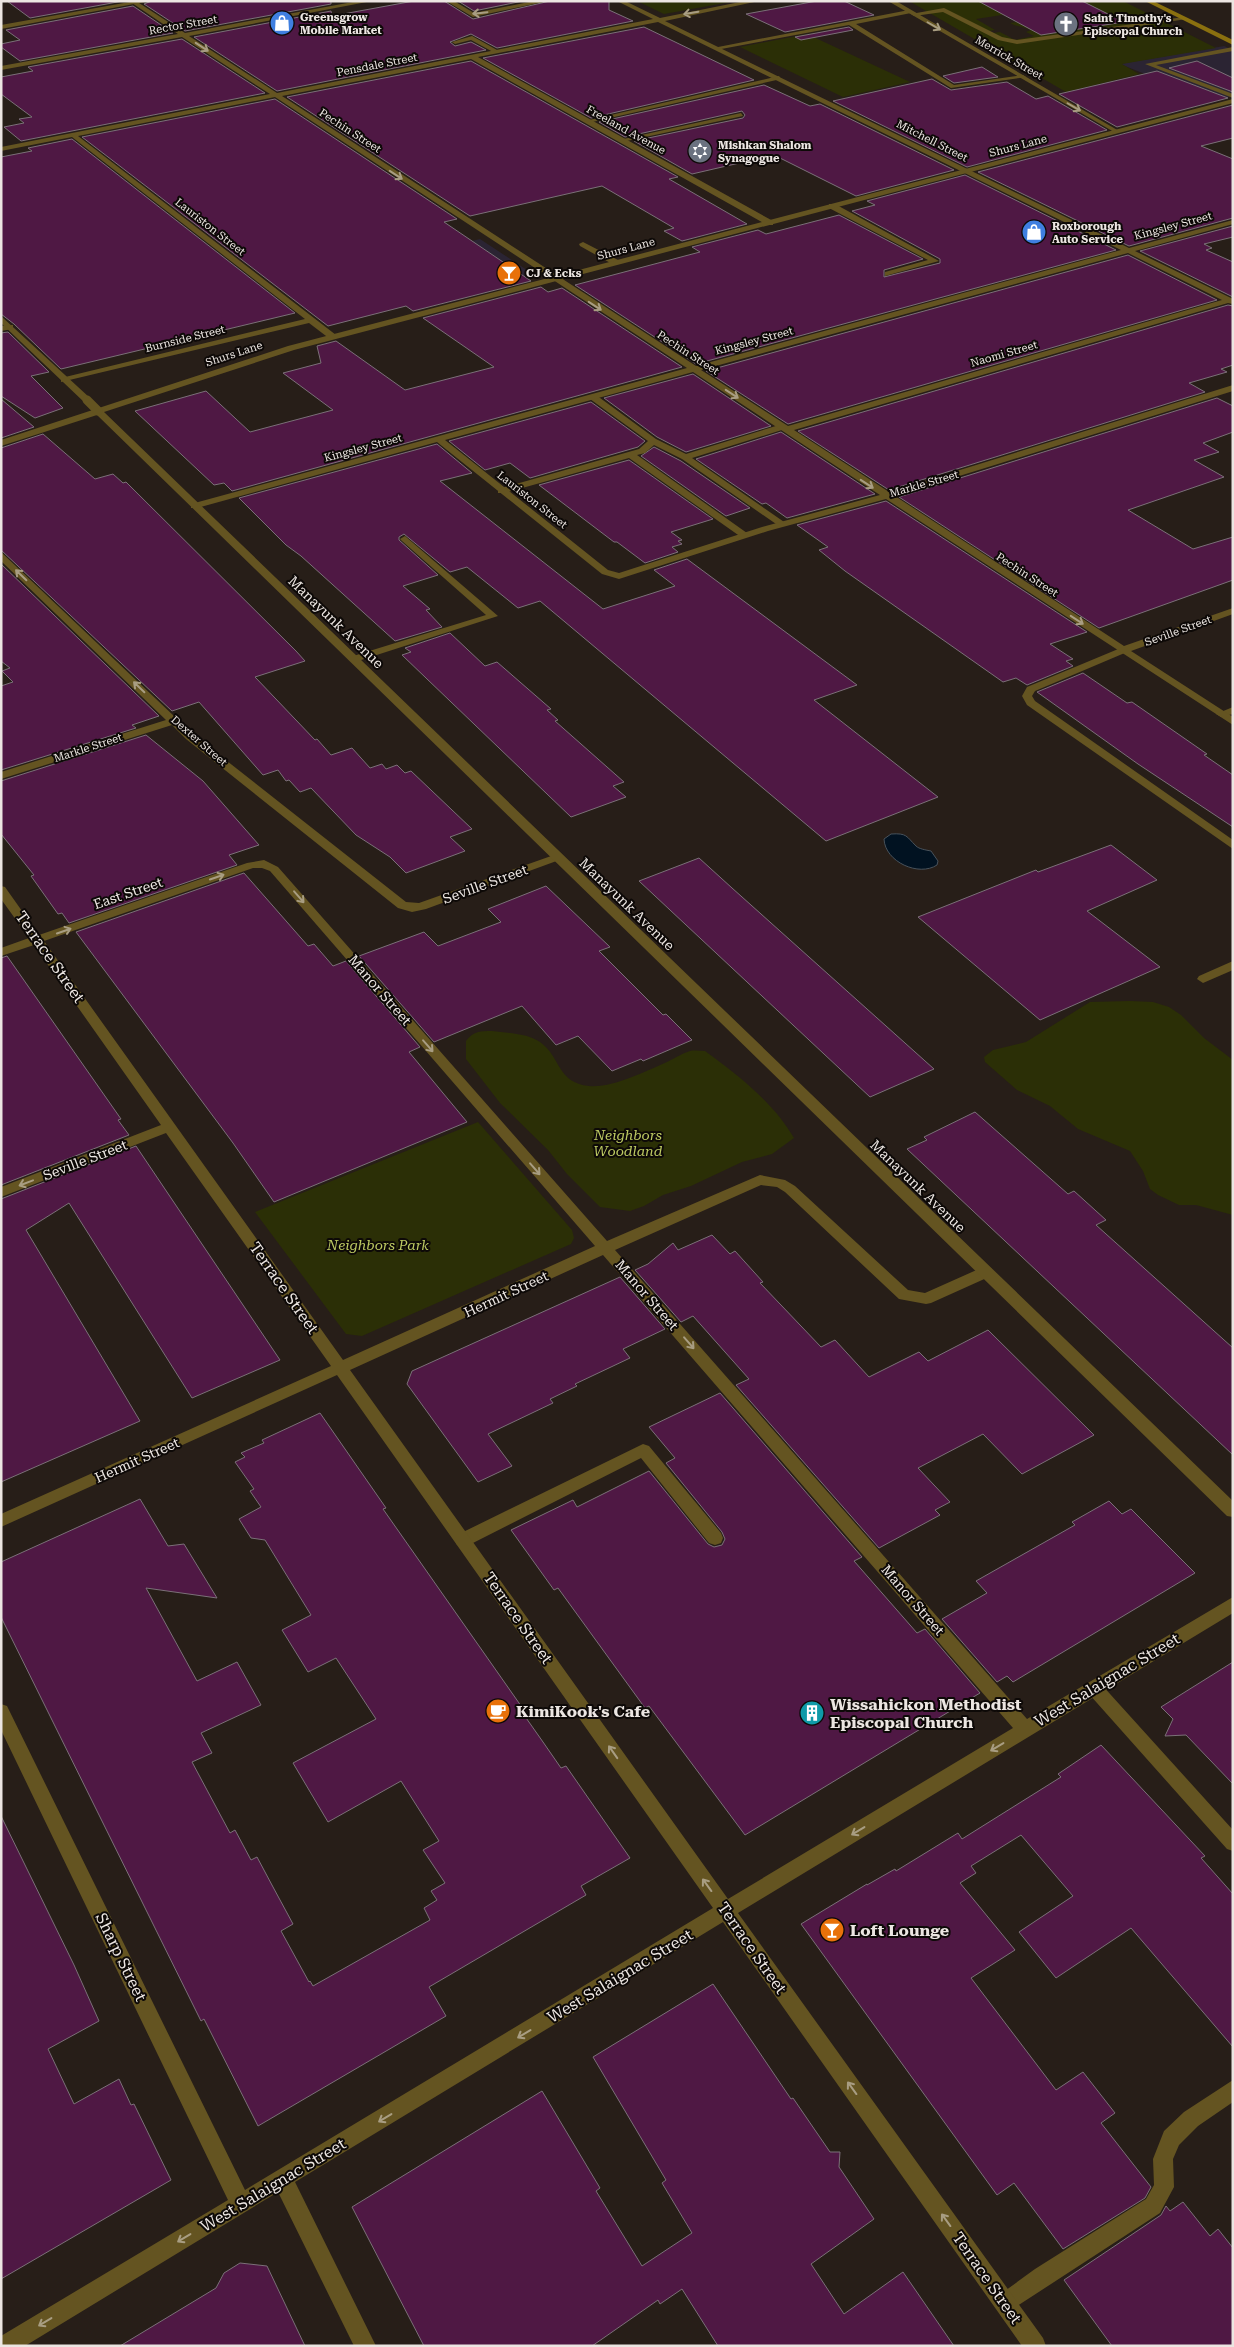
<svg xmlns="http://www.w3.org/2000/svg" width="1234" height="2347" font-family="'Roboto Serif',serif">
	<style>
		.commercial { fill: #2b2433 }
		.green { fill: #2b2f06; fill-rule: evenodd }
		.water { fill: #011221; stroke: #48525b }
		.building { fill: #4f1844; stroke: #7b7078 }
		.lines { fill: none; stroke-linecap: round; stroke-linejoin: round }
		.service { fill: #645421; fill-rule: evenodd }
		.minor { fill: #645421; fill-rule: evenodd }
		.tertiary { fill: #645421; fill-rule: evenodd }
		.secondary { fill: #8a700f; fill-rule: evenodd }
		.tertiary-bridge { stroke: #645421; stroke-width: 9 }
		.oneway { stroke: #a89d82 }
		.labels { text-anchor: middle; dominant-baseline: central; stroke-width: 4; stroke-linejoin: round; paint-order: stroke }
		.far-poi-label { font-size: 11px; font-weight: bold; fill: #ece6e2; stroke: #0d0907; text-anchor: start }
		.far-street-label { font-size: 11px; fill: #ece6e2; stroke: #0d0907 }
		.street-label { font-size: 14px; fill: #ece6e2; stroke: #0d0907 }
		.park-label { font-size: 14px; font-style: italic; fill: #bdca62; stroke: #0d0907 }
		.near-street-label { font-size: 16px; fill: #ece6e2; stroke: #0d0907 }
		.near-poi-label { font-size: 16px; font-weight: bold; fill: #ece6e2; stroke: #0d0907; text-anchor: start }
	</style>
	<rect width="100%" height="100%" fill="#271e18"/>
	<path class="commercial" d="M1224,46L1233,50V96L1212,101L1120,64Z
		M480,239L533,274V277L528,280L451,246Z"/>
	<path class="green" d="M637,1H736L664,14Z
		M909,1H1123L1216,48L1122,64L1139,74L1066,92ZM1015,13L1107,14L1117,16L1116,18L1121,21L1091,27L1029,20L1010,23C1017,27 1024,27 1031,30L1026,32L1034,36L1015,40L1000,32L993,33L989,31L995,30L976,19Z
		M807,34L910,82L843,97L740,47Z
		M1130,1001L1153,1002L1169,1007L1181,1015L1204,1038L1233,1060V1215L1196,1205H1179L1158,1195L1150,1189L1143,1171L1130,1151L1078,1129L1050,1106L1017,1090L985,1062L984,1057L993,1050L1026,1042L1090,1002Z
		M492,1031C508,1033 527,1033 540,1042C561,1057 557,1083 589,1086C610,1089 649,1070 669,1061C675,1058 683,1053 690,1051C695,1050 700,1051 705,1051C738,1075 774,1103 794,1138L772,1154L742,1162L691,1186L663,1195L644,1206L630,1211L600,1207L567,1174L548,1150L500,1103L466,1059V1041C473,1031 481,1031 492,1031Z
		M478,1122L572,1230L574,1238L571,1244L362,1336L346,1334L255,1212Z"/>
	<path class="water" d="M891,834C907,833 906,836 916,846C919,849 926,850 931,851L938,861L937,865C919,877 885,862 884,839Z"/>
	<path class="building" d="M7,1H123L30,18Z
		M152,1H331V4L185,31L144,4Z
		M414,1H444L473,19L550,1H609V10L633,21L497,48L471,34L450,42L455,46L471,42L486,50L277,91L194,37L331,11L332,16Z
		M458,1H523L474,11Z
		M817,1H844L874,15L785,32L746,14Z
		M978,1H1082L1124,22L1041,35Z
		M133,6L173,33L20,61L1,47V44L20,40L6,30Z
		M644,27L754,80L591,118L483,58Z
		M849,27L853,30L801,40L795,37Z
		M182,39L265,93L21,141L4,127L24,123L19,119L32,117L1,94V77L33,71L28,67Z
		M471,61L678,177L669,179L747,224L682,241L664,231L674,228L602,186L470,216L287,97Z
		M1197,61L1233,78V92L1169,68Z
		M982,67L998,77L954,83L943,76Z
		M1157,71L1228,98L1117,127L1059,94Z
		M932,79L951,90L1007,82L1036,99L1048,96L1107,130L967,167L833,101Z
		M764,85L810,106L820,104L954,170L856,196L774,155L692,174L634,141L743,118L745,115L742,111L625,137L599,122Z
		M275,99L457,219L444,222L531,281L413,311L406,306L328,326L82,137Z
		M1233,105V138L1201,146L1233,159V218L1129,246L978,172Z
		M72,139L295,313L61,369L14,324L1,314V157L32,151L28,148Z
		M965,175L1116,250L696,364L575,285L700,252L692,247L758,230L766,234L839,215L923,259L884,270V277L940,263V259L852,211L875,205L867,201Z
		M1233,226V237L1204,244L1212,248L1206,250L1233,262V297L1140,251Z
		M1128,255L1217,300L788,424L706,371Z
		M541,287L548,292L562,288L682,367L232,491L224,483L214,485L135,411L206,391L250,432L333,410L283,373L321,363L317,346L336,341L405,390L494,367L423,318Z
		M1228,305L1233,306V365L1221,369L1227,372L1189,383L1205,392L889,490L798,431Z
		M8,332L49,372L31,376L63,408L35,418L1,396V333Z
		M693,374L771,426L686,452L657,437L604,398Z
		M1217,398L1233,406V432L1203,443L1219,452L1194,460L1224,477L1128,510L1193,549L1233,537V580L1099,628L899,497Z
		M1,399L34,427L1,438Z
		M591,402L645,441L638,447L530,478L510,463L485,470L449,441Z
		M781,432L875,494L787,518L766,503L762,504L696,459Z
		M43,434L95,479L113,474L123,483L126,482L296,651L305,661L255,677L315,740L317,739L331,755L352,748L370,768L382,764L386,769L397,765L405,773L411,771L472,829L450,837L465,851L406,873L390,857L356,835L311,788L300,792L289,780L286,781L278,770L263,775L199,702L172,711L1,550V448Z
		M437,444L472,473L440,481L603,609L675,586L654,570L687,559L857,685L814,700L938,797L826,841L540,601L518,608L467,567L450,572L404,534L399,537V540L438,575L403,586L430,609L426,610L442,627L395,641L301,556L286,545L239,498Z
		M654,447L681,461L750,508L726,516L641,456Z
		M629,460L713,519L671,532L682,540L678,541L682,544L672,547L678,552L645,563L617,542H614L539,485Z
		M886,501L1087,632L1050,644L1073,659L1066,661L1073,666L1027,685L1016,678L1003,682L845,571L819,550L828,547L797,525Z
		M1,564L159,716L132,725L136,728L1,770V686L13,682L2,671L10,668L1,661Z
		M450,633L485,666L497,662L551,709L547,710L558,720L555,721L624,782L613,786L626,797L571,817L402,655L411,652L405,648Z
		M1083,673L1127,703L1132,702L1207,754L1204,755L1233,775V827L1138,764L1037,692Z
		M146,735L203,781L259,845L229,855L237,865L69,923L62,913L58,914L31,876L34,875L1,834V781Z
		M1111,845L1157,880L1087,911L1160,967L1040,1020L918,917L1036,870L1038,872Z
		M699,858L732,888L934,1069L870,1097L639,881Z
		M244,873L308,946L314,944L333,966L346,961L420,1047L409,1052L467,1122L274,1202L233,1143L76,932Z
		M546,886L610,947L599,951L663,1015L666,1014L692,1040L643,1061L641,1059L612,1071L578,1036L556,1045L522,1006L434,1042L359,956L424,932L438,946L501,922L488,909Z
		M7,956L121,1119L118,1120L129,1135L1,1185V958Z
		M975,1112L1068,1194L1074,1191L1106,1220L1096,1225L1233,1348V1455L907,1149L927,1140L924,1137Z
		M136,1146L280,1360L192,1398L69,1203L26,1230L140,1421L1,1482V1199Z
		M712,1235L730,1254L735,1251L763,1282L760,1283L821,1347L835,1340L869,1377L919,1352L928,1361L988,1330L1094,1435L1022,1474L983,1434L918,1468L950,1502L935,1510L940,1515L879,1548L736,1385L749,1379L693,1316L681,1322L635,1270L648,1264L673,1243L678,1250Z
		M620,1277L665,1329L623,1349L630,1358L575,1384L577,1386L550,1399L553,1403L488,1434L512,1466L478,1482L407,1384L412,1371Z
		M720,1393L862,1557L854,1561L917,1633L925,1629L980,1693L745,1835L649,1706L645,1708L558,1588L554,1590L511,1530L573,1500L577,1507L649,1471L708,1544L714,1547L722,1545L725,1539L722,1532L666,1463L675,1458L649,1427Z
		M320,1413L386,1508L383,1509L526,1713L524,1715L543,1742L561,1768L566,1766L630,1858L581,1886L586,1895L429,1987L446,2016L258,2126L204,2019L201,2021L1,1617V1562L140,1499L168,1546L184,1544L217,1598L146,1588L197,1681L237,1662L261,1705L201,1733L212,1753L192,1762L230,1833L235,1830L251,1860L257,1857L273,1887L293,1924L281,1931L309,1982L310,1981L313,1986L430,1920L424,1908L437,1900L431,1891L445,1883L423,1850L439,1841L401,1781L328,1822L293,1763L376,1719L336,1658L308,1672L282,1630L311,1615L265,1540L251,1538L239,1519L261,1507L250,1491L254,1489L235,1462L245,1457L241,1453L264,1443L262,1440Z
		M1109,1501L1122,1514L1131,1509L1195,1573L1013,1682L1007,1676L997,1682L942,1619L987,1593L976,1581L1075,1525L1072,1522Z
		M1233,1662V1784L1186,1735L1165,1736L1173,1719L1161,1707Z
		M1101,1745L1205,1856L1201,1858L1233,1894V2047L1131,1928L1056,1978L1019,1932L1073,1896L1021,1835L971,1866L976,1873L960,1883L1015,1950L971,1978L1056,2090L1083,2072L1115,2113L1101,2123L1151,2187L1145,2198L1063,2249L1014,2183L997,2195L801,1924L867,1884V1885L895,1869L896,1871L958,1833L962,1839L1061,1777L1058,1774Z
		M1,1816L74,1965L99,2021L48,2049L74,2104L119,2079L131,2105L134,2104L171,2180L1,2279Z
		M713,1984L791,2099L793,2098L830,2152H840L839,2167L874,2219L811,2264L844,2314L903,2272L954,2346H718L682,2289L660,2304L658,2300L592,2346H424L352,2207L542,2091L600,2188L596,2191L642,2266L692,2233L662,2183L666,2180L593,2057Z
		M1183,2202L1210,2236L1218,2229L1233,2248V2346H1112L1064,2280L1161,2215L1166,2206L1170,2211Z
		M240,2263L267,2266L305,2346H120L216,2288L224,2273Z"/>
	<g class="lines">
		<path class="service" d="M135,1H150L1,29V25Z
			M446,1H454L474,13L534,1H548L473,17Z
			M944,8L1002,37L1017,40L1184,17L1187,19L1017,44L998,40L943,12L914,16L911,14Z
			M909,10L911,13L856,24L954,85L1023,75L1026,77L951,88L849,25L716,50L713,48Z
			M472,36L497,50L498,51L493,52L471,40L455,44L452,42Z
			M1233,47V51L1156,65L1233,94V98L1145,64Z
			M779,76L781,79L588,123L585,121Z
			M741,113L743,116L622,142L619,140Z
			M829,204H835L939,261L885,276V272L928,260L829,208Z
			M583,242L620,261L621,263L614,265L580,246L579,244Z
			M590,395H596L656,439L686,454L779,425H785V429L692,458L787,524L779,526L682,459L654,445L645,453L637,455L747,533V537H741L629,458L504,493H498V489L639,449L648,441L590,399Z
			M405,536L498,616L358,661H350V657L486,615L402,541L400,539Z
			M1123,647L1128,650L1127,652L1035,691L1032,696L1035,701L1233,840V849L1027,705L1022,696L1027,687Z
			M1233,707V714L1221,717L1216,714Z
			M643,1444L649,1446L721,1533L723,1538L721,1543L715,1545L709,1543L641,1458L469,1545L463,1547L457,1545L455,1540L457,1535Z
			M1095,1682L1101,1684L1233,1830V1851L1227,1849L1089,1694L1086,1689L1089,1684Z
			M1233,2080V2102L1198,2126L1179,2145L1173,2159L1174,2187L1160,2213L1005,2314L998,2310L994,2303L998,2296L1035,2269L1146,2199L1154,2185L1153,2159L1164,2131L1184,2112Z"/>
		<path class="minor" d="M129,1H136L185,33L358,1H372L189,36L277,93L653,19L617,1H625L660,18L745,1H759L665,21L1129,248L1233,220V224L1135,251L1233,299V304L1228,303L794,430L889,492L1233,385V391L895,496L1124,646L1233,608V614L1131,651L1233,717V725L886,499L768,531L619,579L602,574L437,442L197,508H191V504L687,368L275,97L78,136L336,335V339H330L309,323L61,382V378L305,319L72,137L1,151V147L270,94L182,37L1,70V66L178,34ZM658,22L1121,250L696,366L282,96L471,59L767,225H773V221L478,57ZM1128,253L1222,300L788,426L701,370ZM693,372L880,495L762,527L619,573L608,570L445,440Z
			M888,1H896L1119,131L1114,132Z
			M10,325H13V329L1,331V326Z
			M1,552L194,735L406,902L419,903L554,855L558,853L564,857L562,859L426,909L412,912L398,908L186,739L172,725L1,779V772L166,720L1,561Z
			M264,860L278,867L607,1241L760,1175L785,1180L795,1186L908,1290L925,1293L981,1268H991L993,1272L991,1276L931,1303L926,1304L899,1299L785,1192L777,1187L761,1185L615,1250L1027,1719L1233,1597V1613L738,1913L1043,2338L1046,2346H1022L723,1922L295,2182L376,2346H354L278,2192L25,2346H1V2336L228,2200L1,1730V1704L7,1706L245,2190L713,1908L337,1375L1,1527V1514L331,1366L166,1133L1,1197V1187L161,1125L34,945L1,956V948L29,938L1,899V886L5,887L39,935L247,863ZM253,868H262L270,871L595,1246L343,1360L44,941ZM603,1255L1013,1728L728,1899L350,1370Z
			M1233,961V970L1203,983L1197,979L1199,976Z"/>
		<path class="tertiary" d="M1233,99V103L294,350L104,412L1233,1501V1517L1227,1516L97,415L1,446V440L288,346Z
			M1,316L90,398V402H84L1,323Z"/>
		<path class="secondary" d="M1145,1H1153L1233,40V45Z"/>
		<path class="tertiary-bridge" d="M87,400L98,411"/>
	</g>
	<defs><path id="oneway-shaft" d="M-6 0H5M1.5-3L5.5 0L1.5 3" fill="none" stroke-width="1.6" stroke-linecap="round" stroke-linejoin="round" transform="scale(1.25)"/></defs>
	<g class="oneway">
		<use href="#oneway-shaft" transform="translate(480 13) rotate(174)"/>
		<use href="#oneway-shaft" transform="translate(691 13) rotate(170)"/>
		<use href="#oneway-shaft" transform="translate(934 26) rotate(30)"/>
		<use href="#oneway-shaft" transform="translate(202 47) rotate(33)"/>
		<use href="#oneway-shaft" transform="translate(1074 107) rotate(30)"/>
		<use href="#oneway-shaft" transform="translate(396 175) rotate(33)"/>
		<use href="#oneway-shaft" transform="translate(595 306) rotate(33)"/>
		<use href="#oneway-shaft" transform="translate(732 394) rotate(33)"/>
		<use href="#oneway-shaft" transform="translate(867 484) rotate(33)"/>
		<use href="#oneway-shaft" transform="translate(21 575) rotate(-136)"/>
		<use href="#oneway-shaft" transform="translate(1077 620) rotate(33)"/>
		<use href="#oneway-shaft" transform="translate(139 687) rotate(-136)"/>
		<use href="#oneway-shaft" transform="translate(217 877) rotate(-19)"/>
		<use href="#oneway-shaft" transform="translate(299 897) rotate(49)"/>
		<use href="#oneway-shaft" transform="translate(64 931) rotate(-19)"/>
		<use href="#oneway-shaft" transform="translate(428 1046) rotate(49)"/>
		<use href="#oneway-shaft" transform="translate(535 1169) rotate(49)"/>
		<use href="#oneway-shaft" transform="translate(26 1183) rotate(159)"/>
		<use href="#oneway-shaft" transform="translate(689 1343) rotate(49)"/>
		<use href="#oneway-shaft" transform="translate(997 1747) rotate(149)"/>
		<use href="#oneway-shaft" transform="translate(613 1752) rotate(-125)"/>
		<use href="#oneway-shaft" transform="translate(858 1831) rotate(149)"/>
		<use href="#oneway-shaft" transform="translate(707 1885) rotate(-126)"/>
		<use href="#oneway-shaft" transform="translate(524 2034) rotate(149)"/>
		<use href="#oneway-shaft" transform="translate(852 2088) rotate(-126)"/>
		<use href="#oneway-shaft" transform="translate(385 2118) rotate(149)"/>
		<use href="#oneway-shaft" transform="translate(946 2220) rotate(-126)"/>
		<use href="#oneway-shaft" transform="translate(184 2238) rotate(149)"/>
		<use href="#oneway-shaft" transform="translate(45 2322) rotate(149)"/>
	</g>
	<defs>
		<symbol id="shop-disc" viewBox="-11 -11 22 22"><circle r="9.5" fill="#3f7fe0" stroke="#0d0907"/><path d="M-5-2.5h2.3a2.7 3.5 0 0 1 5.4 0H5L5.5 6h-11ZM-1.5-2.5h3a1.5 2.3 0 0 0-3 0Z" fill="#fff"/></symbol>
		<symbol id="church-disc" viewBox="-11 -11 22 22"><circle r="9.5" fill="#6b7280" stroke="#0d0907"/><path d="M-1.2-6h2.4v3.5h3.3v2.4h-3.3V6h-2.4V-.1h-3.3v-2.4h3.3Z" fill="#fff"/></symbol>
		<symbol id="synagogue-disc" viewBox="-11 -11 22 22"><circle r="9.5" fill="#6b7280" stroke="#0d0907"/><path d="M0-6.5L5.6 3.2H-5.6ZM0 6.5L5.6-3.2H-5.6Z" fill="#fff"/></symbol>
		<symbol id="bar-disc" viewBox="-11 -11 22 22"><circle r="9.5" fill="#e8710a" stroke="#0d0907"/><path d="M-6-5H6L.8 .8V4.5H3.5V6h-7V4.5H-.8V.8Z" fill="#fff"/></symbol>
		<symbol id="cafe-disc" viewBox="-11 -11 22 22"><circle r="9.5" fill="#e8710a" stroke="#0d0907"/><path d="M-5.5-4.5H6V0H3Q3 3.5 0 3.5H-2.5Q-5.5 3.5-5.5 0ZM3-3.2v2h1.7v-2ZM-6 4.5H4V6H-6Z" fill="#fff"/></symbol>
		<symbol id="building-disc" viewBox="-11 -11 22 22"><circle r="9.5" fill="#0f9aa8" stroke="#0d0907"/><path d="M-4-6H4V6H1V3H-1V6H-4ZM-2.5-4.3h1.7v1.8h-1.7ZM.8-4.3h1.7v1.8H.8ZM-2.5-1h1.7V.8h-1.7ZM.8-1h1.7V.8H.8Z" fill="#fff"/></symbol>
	</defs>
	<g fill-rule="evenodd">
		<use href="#shop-disc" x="268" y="9" width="28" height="28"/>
		<use href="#church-disc" x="1052" y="10" width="28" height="28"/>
		<use href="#synagogue-disc" x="686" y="137" width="28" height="28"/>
		<use href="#shop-disc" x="1020" y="218" width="28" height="28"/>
		<use href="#bar-disc" x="495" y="259" width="28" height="28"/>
		<use href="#cafe-disc" x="484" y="1697" width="28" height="28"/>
		<use href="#building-disc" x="798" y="1699" width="28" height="28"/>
		<use href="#bar-disc" x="818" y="1916" width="28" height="28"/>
	</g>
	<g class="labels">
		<g class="far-poi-label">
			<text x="300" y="17">Greensgrow<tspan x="300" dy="13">Mobile Market</tspan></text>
			<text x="1084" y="18">Saint Timothy's<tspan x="1084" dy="13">Episcopal Church</tspan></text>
			<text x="718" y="145">Mishkan Shalom<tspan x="718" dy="13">Synagogue</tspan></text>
			<text x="1052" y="226">Roxborough<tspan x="1052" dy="13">Auto Service</tspan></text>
			<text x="526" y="273">CJ &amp; Ecks</text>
		</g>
		<g class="far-street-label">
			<text transform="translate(183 25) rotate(-10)">Rector Street</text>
			<text transform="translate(1009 58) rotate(30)">Merrick Street</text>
			<text transform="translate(377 65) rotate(-11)">Pensdale Street</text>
			<text transform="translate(626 130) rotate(29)">Freeland Avenue</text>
			<text transform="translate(350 131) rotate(33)">Pechin Street</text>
			<text transform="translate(932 141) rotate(27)">Mitchell Street</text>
			<text transform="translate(1018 146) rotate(-15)">Shurs Lane</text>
			<text transform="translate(1173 226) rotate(-15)">Kingsley Street</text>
			<text transform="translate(210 227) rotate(38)">Lauriston Street</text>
			<text transform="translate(626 249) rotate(-15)">Shurs Lane</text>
			<text transform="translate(185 339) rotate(-14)">Burnside Street</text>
			<text transform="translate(754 341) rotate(-15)">Kingsley Street</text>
			<text transform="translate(688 353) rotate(33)">Pechin Street</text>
			<text transform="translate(234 354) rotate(-18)">Shurs Lane</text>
			<text transform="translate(1004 354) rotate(-16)">Naomi Street</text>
			<text transform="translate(363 448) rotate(-15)">Kingsley Street</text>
			<text transform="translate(924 484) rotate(-16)">Markle Street</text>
			<text transform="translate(532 500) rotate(38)">Lauriston Street</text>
			<text transform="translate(1027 575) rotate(33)">Pechin Street</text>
			<text transform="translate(1178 631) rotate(-20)">Seville Street</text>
			<text transform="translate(199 741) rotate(41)">Dexter Street</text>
			<text transform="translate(88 748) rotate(-18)">Markle Street</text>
		</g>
		<g class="street-label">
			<text transform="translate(336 622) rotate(44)">Manayunk Avenue</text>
			<text transform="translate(485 884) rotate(-20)">Seville Street</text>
			<text transform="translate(128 893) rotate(-19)">East Street</text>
			<text transform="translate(627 904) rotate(44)">Manayunk Avenue</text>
			<text transform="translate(380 990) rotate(49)">Manor Street</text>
			<text transform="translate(85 1160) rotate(-21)">Seville Street</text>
			<text transform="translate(918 1186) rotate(44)">Manayunk Avenue</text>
			<text transform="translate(506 1294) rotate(-25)">Hermit Street</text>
			<text transform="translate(647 1295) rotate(49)">Manor Street</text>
			<text transform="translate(137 1460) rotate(-24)">Hermit Street</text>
			<text transform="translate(913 1600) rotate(49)">Manor Street</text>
		</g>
		<g class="park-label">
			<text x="628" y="1135">Neighbors<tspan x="628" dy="16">Woodland</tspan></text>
			<text x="378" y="1245">Neighbors Park</text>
		</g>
		<g class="near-street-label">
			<text transform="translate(50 957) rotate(55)">Terrace Street</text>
			<text transform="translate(284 1288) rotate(55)">Terrace Street</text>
			<text transform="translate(518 1618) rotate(55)">Terrace Street</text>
			<text transform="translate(1107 1680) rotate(-31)">West Salaignac Street</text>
			<text transform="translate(752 1948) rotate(55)">Terrace Street</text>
			<text transform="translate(121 1957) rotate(64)">Sharp Street</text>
			<text transform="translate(620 1976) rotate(-31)">West Salaignac Street</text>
			<text transform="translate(273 2185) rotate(-31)">West Salaignac Street</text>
			<text transform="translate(987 2278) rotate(55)">Terrace Street</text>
		</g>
		<g class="near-poi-label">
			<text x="830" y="1704">Wissahickon Methodist<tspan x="830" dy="18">Episcopal Church</tspan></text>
			<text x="516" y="1711">KimiKook's Cafe</text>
			<text x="850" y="1930">Loft Lounge</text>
		</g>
	</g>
	<rect width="1234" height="2347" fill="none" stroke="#ece6e2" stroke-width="5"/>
</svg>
